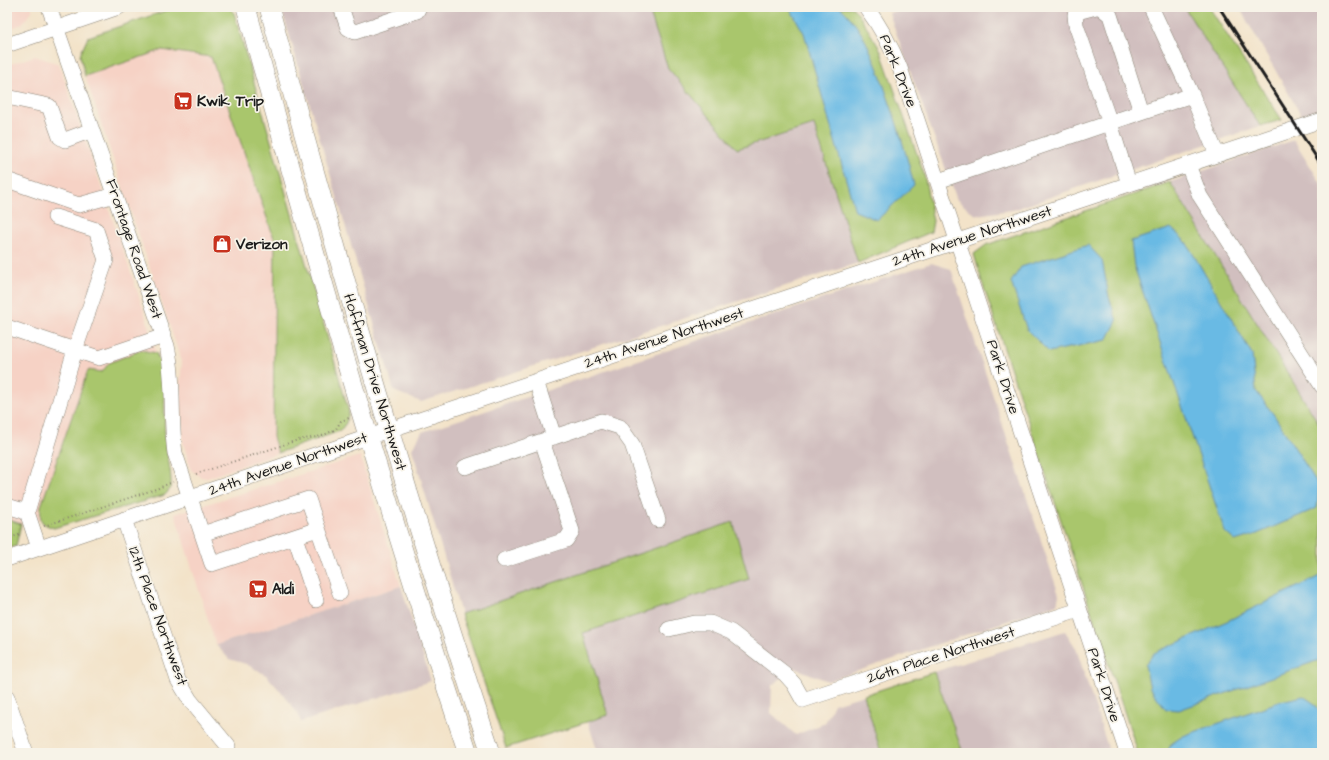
<svg xmlns="http://www.w3.org/2000/svg" width="1329" height="760" font-family="'Architects Daughter',sans-serif">
	<style>
		.built { fill: #f6d2c5 }
		.industrial { fill: #d1bfbf }
		.green { fill: #a9c66c; stroke: #627144 }
		.water { fill: #69bae4; stroke: #426b80 }
		.lines { fill: none; stroke-linecap: round; stroke-linejoin: round }
		.minor-casing { stroke: #888072; stroke-width: 16 }
		.major-casing { stroke: #888072; stroke-width: 20 }
		.path { stroke: #888072; stroke-width: 2; stroke-dasharray: 1 3; stroke-linecap: butt }
		.minor { stroke: #fff; stroke-width: 15 }
		.major { stroke: #fff; stroke-width: 19 }
		.rail { stroke: #1c1c1c; stroke-width: 3 }
		.labels { text-anchor: middle; dominant-baseline: central; stroke-width: 3.5; stroke-linejoin: round; paint-order: stroke }
		.street-label { font-size: 15px; fill: #1c1c1c; stroke: #f7f3e8 }
		.poi-label { font-size: 15px; font-weight: bold; fill: #1c1c1c; stroke: #f7f3e8; text-anchor: start }
	</style>
	<rect width="100%" height="100%" fill="#f7f3e8"/>
	<filter id="ink" filterUnits="userSpaceOnUse"><feTurbulence type="fractalNoise" baseFrequency=".025" numOctaves="2"/><feDisplacementMap in="SourceGraphic" scale="8" xChannelSelector="R" yChannelSelector="G"/><feConvolveMatrix kernelMatrix="1 2 1 2 8 2 1 2 1" color-interpolation-filters="sRGB"/></filter>
	<filter id="wash" filterUnits="userSpaceOnUse"><feTurbulence type="fractalNoise" baseFrequency=".012" numOctaves="4" result="noise"/><feDisplacementMap in="SourceGraphic" scale="16" xChannelSelector="R" yChannelSelector="G"/><feGaussianBlur stdDeviation="0.9" result="paint"/><feColorMatrix in="noise" values="0 0 0 0 0 0 0 0 0 0 0 0 0 0 0 0 0 1.4 0 .05"/><feComposite in="paint" operator="in"/></filter>
	<g filter="url(#wash)">
		<rect width="100%" height="100%" fill="#f3e3c9"/>
		<path class="built" d="M7,7H32V11L22,24L7,30Z
			M162,50L211,57L275,241L273,437L278,453L207,478L201,477L191,470L183,442L180,383L182,362L85,76Z
			M35,56L59,64L146,317L156,353L141,350L102,372L88,370L41,506L40,520L21,524L7,519V65Z
			M360,456L401,586L216,645L175,514Z"/>
		<path class="industrial" d="M281,7H648L668,68L814,124L858,263L421,402L394,391Z
			M908,7H1184L1260,126L1012,210L976,215L957,200L889,13Z
			M1239,7H1322V108L1301,115Z
			M1294,140L1322,185V429L1170,182Z
			M931,263L951,269L1059,595L1057,604L828,681L795,668L772,685L771,713L796,735L825,723L834,704L864,695L881,753H598L588,722L608,715L582,633L749,579L733,522L461,614L412,449L422,432Z
			M401,586L431,681L301,722L298,714L284,695L266,675L246,664L229,659L216,645Z
			M1065,631L1076,648L1109,751L1102,753H963L934,672Z"/>
		<path class="green" d="M177,7H228L234,13L349,412L346,423L340,431L278,453L273,437L275,241L211,57L162,50L85,76L80,55L88,37Z
			M648,7H852L857,12L880,49L924,174L933,221L931,232L858,263L814,125L737,149L668,68Z
			M1184,7H1209L1282,120L1260,126Z
			M1170,182L1322,429V753H1138L983,285L974,254L986,245Z
			M141,350L156,353C169,378 163,409 165,436C166,454 172,470 171,488L165,495L54,528C39,523 40,521 41,506L88,370L102,372L109,363Z
			M7,519L21,524L16,546L7,549Z
			M733,522L749,579L583,633L608,715L506,748L461,614Z
			M934,672L963,753H881L864,695Z"/>
		<path class="water" d="M789,7H840C865,30 875,61 886,92C897,122 906,153 914,185L877,220L855,211L804,33Z
			M1171,228L1186,242L1252,354L1256,391L1274,415L1319,486L1317,508L1257,534L1235,541L1225,532L1134,266L1131,241Z
			M1088,245L1102,260L1109,297L1117,321L1107,340L1049,352L1027,330L1011,282L1021,267Z
			M1322,575V659L1179,710L1166,709L1150,688L1145,665L1154,653L1227,621Z
			M1303,696L1315,704L1322,716V753H1167L1171,744L1183,736L1281,701Z"/>
	</g>
	<g filter="url(#ink)">
		<g class="lines">
			<defs>
				<path id="minor" d="M49,7L167,346C175,381 170,418 175,453L212,564L318,529
					M341,7L348,28L355,32L417,11L419,7
					M866,7C880,26 891,46 900,68L1127,753
					M1096,7L1081,11L1075,15L1076,25L1110,123L1129,184
					M1100,7L1110,15L1141,112
					M1151,7L1192,95L1217,155
					M7,45L119,7
					M7,97L49,106L60,137L65,140L92,130
					M1188,165L1200,196L1322,386
					M7,180L79,205L115,195
					M938,181L1192,95
					M7,327L75,350L106,260L96,230L55,217
					M536,381L554,437L601,421L620,427L632,444L658,520
					M465,467L551,438
					M7,506L27,512L75,350L99,358L164,336
					M27,512L39,548
					M124,519L178,680L190,700L228,746
					M202,534L308,499L340,593
					M295,537L316,600
					M7,559L368,437L1322,120
					M504,560L566,540L572,531L542,441
					M669,629L694,623H710L731,632L785,674L794,684L803,700L1079,610
					M7,697L26,753"/>
				<path id="major" d="M246,7C314,257 386,507 468,753
					M269,7C337,258 409,507 491,753"/>
			</defs>
			<use href="#minor" class="minor-casing"/>
			<use href="#major" class="major-casing"/>
			<path class="path" d="M196,474L298,440L322,436L336,429L341,421L349,418
				M44,526L156,489L173,482
				M7,539L21,534"/>
			<use href="#minor" class="minor"/>
			<use href="#major" class="major"/>
			<path class="rail" d="M1219,7L1322,166"/>
		</g>
	</g>
	<defs>
		<symbol id="supermarket-square" viewBox="-11 -11 22 22"><rect x="-9" y="-9" width="18" height="18" rx="4" fill="#c8321e" stroke="#f7f3e8"/><path d="M-6-5.5h2.5l.6 2H6L4.5 2H-2.5L-4.4-4H-6ZM-1.5 3.2a1.3 1.3 0 1 0 .1 0ZM3 3.2a1.3 1.3 0 1 0 .1 0Z" fill="#fff"/></symbol>
		<symbol id="shop-square" viewBox="-11 -11 22 22"><rect x="-9" y="-9" width="18" height="18" rx="4" fill="#c8321e" stroke="#f7f3e8"/><path d="M-5-2.5h2.3a2.7 3.5 0 0 1 5.4 0H5L5.5 6h-11ZM-1.5-2.5h3a1.5 2.3 0 0 0-3 0Z" fill="#fff"/></symbol>
	</defs>
	<g fill-rule="evenodd">
		<use href="#supermarket-square" x="172" y="90" width="22" height="22"/>
		<use href="#shop-square" x="211" y="233" width="22" height="22"/>
		<use href="#supermarket-square" x="247" y="578" width="22" height="22"/>
	</g>
	<g class="labels">
		<g class="street-label">
			<text transform="translate(898 71) rotate(68)">Park Drive</text>
			<text transform="translate(972 236) rotate(-18)">24th Avenue Northwest</text>
			<text transform="translate(134 249) rotate(71)">Frontage Road West</text>
			<text transform="translate(664 338) rotate(-18)">24th Avenue Northwest</text>
			<text transform="translate(1003 377) rotate(72)">Park Drive</text>
			<text transform="translate(375 382) rotate(73)">Hoffman Drive Northwest</text>
			<text transform="translate(288 464) rotate(-19)">24th Avenue Northwest</text>
			<text transform="translate(158 616) rotate(70)">12th Place Northwest</text>
			<text transform="translate(941 655) rotate(-18)">26th Place Northwest</text>
			<text transform="translate(1104 685) rotate(72)">Park Drive</text>
		</g>
		<g class="poi-label">
			<text x="197" y="101">Kwik Trip</text>
			<text x="236" y="244">Verizon</text>
			<text x="272" y="589">Aldi</text>
		</g>
	</g>
	<rect width="1329" height="760" fill="none" stroke="#f7f3e8" stroke-width="24"/>
</svg>
